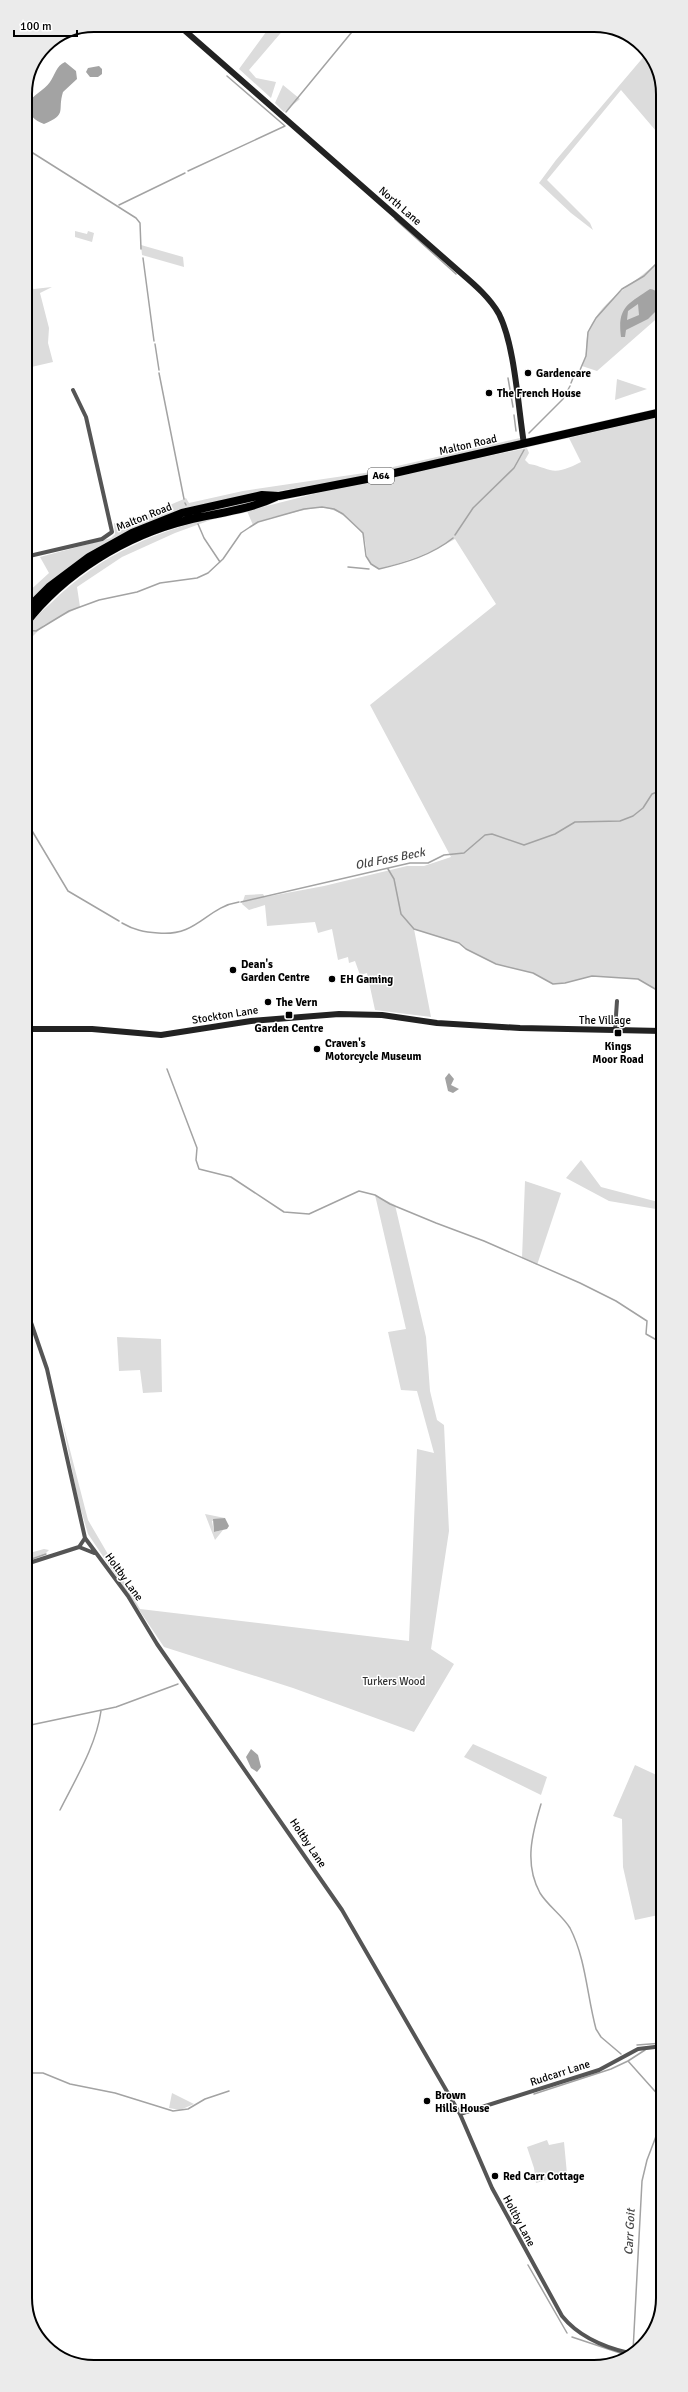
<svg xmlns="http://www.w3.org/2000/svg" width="688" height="2392" font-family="Signika,sans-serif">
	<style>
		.green { fill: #dcdcdc }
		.water { fill: #a3a3a3; fill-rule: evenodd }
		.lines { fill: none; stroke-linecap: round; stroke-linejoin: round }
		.stream { stroke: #a3a3a3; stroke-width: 1.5 }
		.highway-casing { stroke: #dbdbdb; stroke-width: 9 }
		.street { stroke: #555; stroke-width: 4 }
		.secondary { stroke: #222; stroke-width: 6 }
		.highway { stroke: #000; stroke-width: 8 }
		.poi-dot { fill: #000; stroke: #fff; stroke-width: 1.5 }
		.labels { text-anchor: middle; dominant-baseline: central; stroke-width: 3; stroke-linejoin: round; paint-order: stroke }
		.shield { fill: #fff; stroke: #4c4c4c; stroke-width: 1 }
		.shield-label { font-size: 10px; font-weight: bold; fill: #000 }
		.street-label { font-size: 11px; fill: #000; stroke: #fff }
		.poi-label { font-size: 11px; font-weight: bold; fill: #000; stroke: #fff; text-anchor: start }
		.park-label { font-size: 11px; fill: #333; stroke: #fff }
		.water-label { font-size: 12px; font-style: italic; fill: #444; stroke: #fff }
		.rim { fill: none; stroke: #000; stroke-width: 2 }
	</style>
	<rect width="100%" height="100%" fill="#fff"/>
	<path class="green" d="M269,28H285L249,70L256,78L276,82L271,98L239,69Z
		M646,54L662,81V138L621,90L547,180L590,223L593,230L571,213L539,183L556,160Z
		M283,85L300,99L284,112L275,103Z
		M75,231L87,234L88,231L94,233L92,242L75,237Z
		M141,245L183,257L184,267L142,255Z
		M657,262L662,273V314L597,371L582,366C589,354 584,341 589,329C604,297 634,285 657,262Z
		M25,285L34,289L52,287L40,293L49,328L48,343L53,362L27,368L25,359Z
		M617,379L647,389L615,400Z
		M662,416V993L638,979L592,976L565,983L553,984L533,973L496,964L466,949L459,943L414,929L431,1017L375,1010L367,973L360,975L355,961L349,963L348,957L338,960L332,929L318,933L315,922L267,926L265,905L249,910L242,904L245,895L263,894L265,897L324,886L407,866H424L451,857L370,705L496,604L455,539C431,553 406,562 379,569C362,562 369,548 363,535C361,530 355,525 351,522C329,501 314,508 288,514C276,516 263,519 253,525L247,511L337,488L527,448L529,453L525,460L529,464C537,465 542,468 550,470C560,473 573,466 581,462L569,438Z
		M520,438L521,442L367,476L244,497L122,535L70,566L25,607V595L49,573L40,557L111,538L115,534L114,523L120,526L184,499L186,498L189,503L243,491L371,472Z
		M25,514L32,552L25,554Z
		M227,514L175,533L122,557L77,587L80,607L44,625L25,644C25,640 24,634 26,631C30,621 42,611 50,604C101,553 158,530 227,514Z
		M581,1160L601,1187L662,1203V1210L609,1201L566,1178Z
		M525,1181L561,1193L537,1265L522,1258Z
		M375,1195L395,1205L426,1337L430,1391L437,1420L444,1425L449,1531L431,1649L454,1664L414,1732L293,1688L164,1647L88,1534L78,1500L62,1419L88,1520L140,1609L409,1641L417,1449L434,1453L417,1391L401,1390L388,1332L406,1329Z
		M117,1337L161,1339L162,1392L143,1393L140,1370L119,1371Z
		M205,1514L225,1518L212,1521L214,1532L223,1530L215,1540Z
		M44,1549L49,1550L45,1554L26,1561V1554Z
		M473,1744L547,1777L541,1795L464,1757Z
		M635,1765L663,1778V1914L635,1920L623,1867L622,1819L613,1816Z
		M172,2093L194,2104L180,2110L169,2108Z
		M547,2140L549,2145L564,2142L567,2174L536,2183L534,2168L527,2147Z"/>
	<path class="water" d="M65,62L76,71L77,79L63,92C57,111 68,114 44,124C34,120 30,116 27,105C33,94 44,91 50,82C55,75 56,66 65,62Z
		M99,66L102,69V74L98,77H90L86,72L88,68Z
		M650,289C659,290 663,299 661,306L648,319L626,330L625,337H621C617,307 628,304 650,289ZM638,304L639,315L627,320L628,311Z
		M449,1073L454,1079L451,1085L459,1089L453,1093L448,1091L445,1078Z
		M225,1518L229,1526L227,1529L214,1532L213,1519Z
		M251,1749L258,1755L261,1767L257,1772L251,1768L246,1757Z"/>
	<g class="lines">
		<path class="stream" d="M30,69L50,42
			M286,112L356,27
			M25,148L136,218L140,223L141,249
			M188,171L285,126L227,76
			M119,205L185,173
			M395,219L456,274
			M143,258L154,341
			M155,344L159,370
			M580,370L586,356L588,332L596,318L622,289L644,276L662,258
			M159,373L184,499
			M508,378L513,407
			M571,383L573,378
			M514,415L516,431
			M529,433L563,399L570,386
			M185,503L186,505
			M198,524L204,538L220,562
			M455,535L473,508L514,468L524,450
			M348,567L369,569
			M27,630L36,631L69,611L99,600L137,592L160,583L197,578L208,573L223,559L241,533L250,527L258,522L304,509L322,507L334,509L343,514L363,533L366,556L371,564L379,569C405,563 432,555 453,538
			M25,819L68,891L119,921
			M388,869L394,879L401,914L414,929L459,943L466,949L496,964L533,973L553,984L565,983L592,976L638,979L662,993
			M241,902L410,863H428L444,855L464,853L485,835L492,834L524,845L555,834L575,822L620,821L633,816L643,808L652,794L662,790
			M122,923C134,930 144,932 158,933C198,937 206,907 239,902
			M167,1069L197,1148L196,1160L199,1169L231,1177L284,1212L309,1214L359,1191L375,1195L390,1204L436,1223L484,1241L580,1283L616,1301L647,1321L646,1334L662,1343
			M26,1561L46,1554
			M26,1726L116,1707L178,1684
			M541,1804C532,1834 524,1864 540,1893C548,1906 562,1915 570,1928C586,1959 587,1996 596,2029L601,2037L621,2054
			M60,1810C76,1778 96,1746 101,1711
			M637,2045L663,2043
			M645,2050L628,2061L661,2098
			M26,2073H43L70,2084L115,2093L173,2111L188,2109L205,2099L229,2091
			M534,2094L611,2069L628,2061
			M528,2265L567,2333
			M572,2337L626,2355
			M633,2351L642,2181L647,2160L663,2118"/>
		<defs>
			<path id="highway" d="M25,611L49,587L89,557L132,533L182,513L262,495L279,496L377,477L662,412
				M25,624C64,573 126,535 188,520C217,513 249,510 276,497"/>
		</defs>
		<use href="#highway" class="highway-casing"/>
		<path class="street" d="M25,557L102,539L112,532L86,417L73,390
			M615,1030L617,1001
			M26,1308L47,1369L85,1538L128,1596L157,1644L342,1910L460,2114L492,2188L562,2316C579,2337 603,2347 629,2353
			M79,1547L85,1538
			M26,1564L79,1547L94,1553
			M460,2114L599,2070L638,2049L663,2046"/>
		<path class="secondary" d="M183,29L461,273C475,285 490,298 499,314C515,346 518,407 524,444
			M26,1029H92L161,1035L251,1021L339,1014L382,1015L437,1023L520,1028L662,1031"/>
		<use href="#highway" class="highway"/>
	</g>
	<g class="poi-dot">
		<circle cx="528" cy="373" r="4"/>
		<circle cx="489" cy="393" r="4"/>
		<circle cx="233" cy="970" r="4"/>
		<circle cx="332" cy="979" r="4"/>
		<circle cx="268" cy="1002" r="4"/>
		<rect x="285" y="1011" width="8" height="8" rx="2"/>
		<rect x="614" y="1029" width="8" height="8" rx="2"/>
		<circle cx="317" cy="1049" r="4"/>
		<circle cx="427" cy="2101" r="4"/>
		<circle cx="495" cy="2176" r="4"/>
	</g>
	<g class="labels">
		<rect class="shield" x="368" y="468" width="26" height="16" rx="3"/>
		<g class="shield-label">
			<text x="381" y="476">A64</text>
		</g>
		<g class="street-label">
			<text transform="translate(400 206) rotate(41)">North Lane</text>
			<text transform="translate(468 445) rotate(-13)">Malton Road</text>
			<text transform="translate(144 517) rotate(-22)">Malton Road</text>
			<text transform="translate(225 1015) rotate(-9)">Stockton Lane</text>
			<text x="605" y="1020">The Village</text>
			<text transform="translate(124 1577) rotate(54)">Holtby Lane</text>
			<text transform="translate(308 1843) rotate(56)">Holtby Lane</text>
			<text transform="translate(560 2073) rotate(-18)">Rudcarr Lane</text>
			<text transform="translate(519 2221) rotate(62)">Holtby Lane</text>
		</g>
		<g class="poi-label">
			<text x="536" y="373">Gardencare</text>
			<text x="497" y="393">The French House</text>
			<text x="241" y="964">Dean's<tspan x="241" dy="13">Garden Centre</tspan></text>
			<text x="340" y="979">EH Gaming</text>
			<text x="276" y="1002">The Vern</text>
			<text x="289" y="1028" text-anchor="middle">Garden Centre</text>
			<text x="325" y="1043">Craven's<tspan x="325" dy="13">Motorcycle Museum</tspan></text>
			<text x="618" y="1046" text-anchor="middle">Kings<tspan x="618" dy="13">Moor Road</tspan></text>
			<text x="435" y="2095">Brown<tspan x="435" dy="13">Hills House</tspan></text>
			<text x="503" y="2176">Red Carr Cottage</text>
		</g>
		<g class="park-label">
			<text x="394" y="1681">Turkers Wood</text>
		</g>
		<g class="water-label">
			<text transform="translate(390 859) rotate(-11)">Old Foss Beck</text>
			<text transform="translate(630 2232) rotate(-87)">Carr Goit</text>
		</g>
	</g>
	<path d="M0 0H688V2392H0ZM94 32H594A62 62 0 0 1 656 94V2298A62 62 0 0 1 594 2360H94A62 62 0 0 1 32 2298V94A62 62 0 0 1 94 32Z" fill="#ebebeb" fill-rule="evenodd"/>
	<path class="rim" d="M94 32H594A62 62 0 0 1 656 94V2298A62 62 0 0 1 594 2360H94A62 62 0 0 1 32 2298V94A62 62 0 0 1 94 32Z"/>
	<path d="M14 30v6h63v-6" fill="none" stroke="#000000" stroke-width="2"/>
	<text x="20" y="30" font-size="12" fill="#000000" stroke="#ffffff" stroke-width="3" paint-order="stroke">100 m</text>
</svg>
